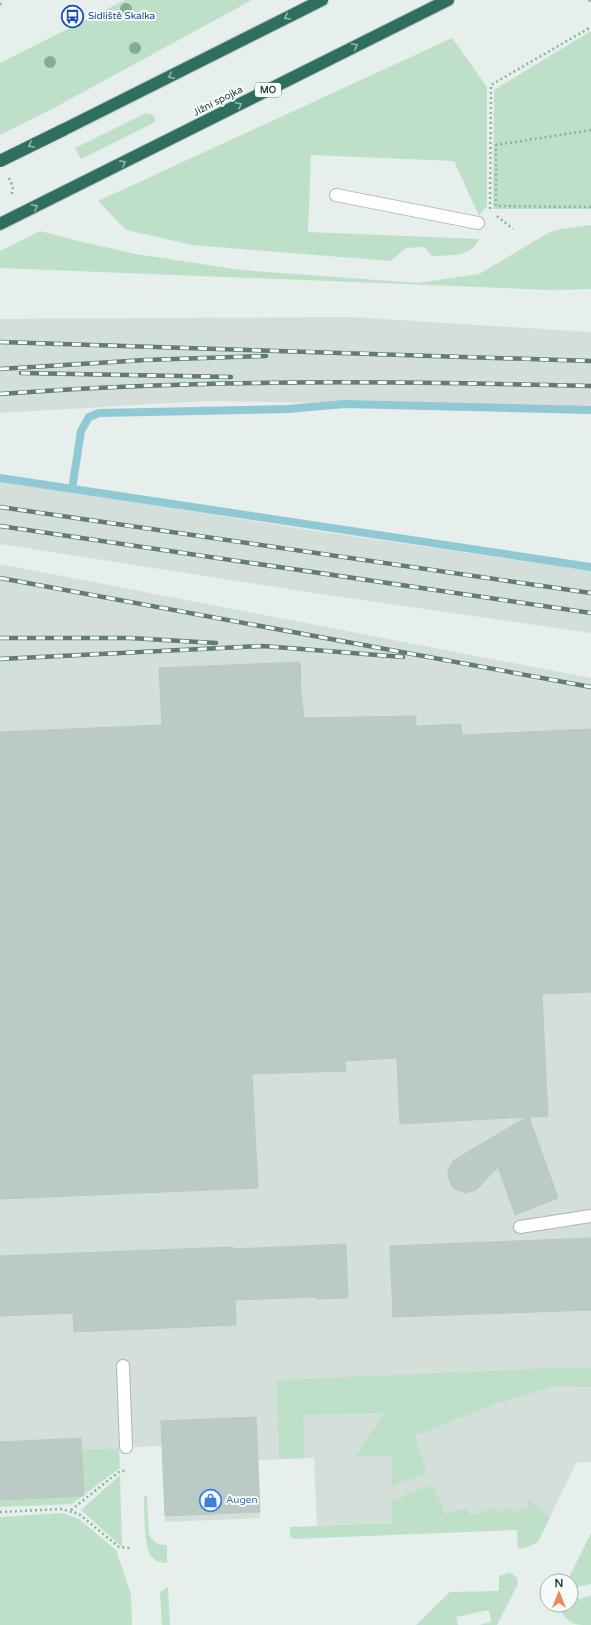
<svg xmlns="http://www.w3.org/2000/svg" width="591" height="1625" font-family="'Varela Round',sans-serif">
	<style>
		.built { fill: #d4dfda }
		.green { fill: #bfe0c8 }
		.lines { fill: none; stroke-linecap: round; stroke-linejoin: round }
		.stream { stroke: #8ec9d4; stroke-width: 8 }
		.building { fill: #bbcac4; stroke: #b8c9c2 }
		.lane-casing { stroke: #a8b8b2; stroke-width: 14 }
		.highway-casing { stroke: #c2cac8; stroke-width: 14 }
		.path { stroke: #86b3a5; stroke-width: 2.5; stroke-dasharray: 2 3; stroke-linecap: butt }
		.lane { stroke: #fff; stroke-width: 12 }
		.highway { stroke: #2f6f62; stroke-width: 12 }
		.rail-casing { stroke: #5f7d75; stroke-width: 4.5 }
		.rail { stroke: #f7fbf9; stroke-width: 3; stroke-dasharray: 9; stroke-linecap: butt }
		.highway-bridge-casing { stroke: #c2cac8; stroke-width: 14; stroke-linecap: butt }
		.highway-bridge { stroke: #2f6f62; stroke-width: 12 }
		.tree { fill: #80af93 }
		.oneway { stroke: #93b5ae }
		.labels { text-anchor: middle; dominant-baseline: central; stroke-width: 4; stroke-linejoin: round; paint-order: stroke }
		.shield { fill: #f7fbf9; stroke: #637a73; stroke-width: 1 }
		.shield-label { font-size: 9px; font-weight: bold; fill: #24423a }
		.transit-label { font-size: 10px; fill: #164399; stroke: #f7fbf9; text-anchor: start }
		.street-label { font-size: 10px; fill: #24423a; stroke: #f7fbf9 }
		.shop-label { font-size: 10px; fill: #366cbe; stroke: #f7fbf9; text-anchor: start }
	</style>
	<rect width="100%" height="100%" fill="#e6efeb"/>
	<path class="built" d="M352,317L591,332V407L205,401L0,413V319Z
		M0,481L303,529L591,571V633L307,592L0,544Z
		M0,564L591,678V1462L576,1463L550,1517L317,1526L314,1458L258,1460L260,1518L165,1522L162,1446L82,1449L84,1496L0,1500Z"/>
	<path class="green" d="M125,0H252L52,109L0,135V63Z
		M591,31V209H493L494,90Z
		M452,38L487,87V206L479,216L454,161L311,155L308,232L479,239C470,258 450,255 432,256L424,247L406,248L391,261L192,245L126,230L98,201Z
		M146,113C151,114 156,115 155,121L153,123L81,159L75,148Z
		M591,225V289L554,290L0,268V251L40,231L78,241L136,254L241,270L417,283L479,274L550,232L562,229Z
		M578,1367L591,1368V1387L555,1386L498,1403L415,1436L427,1473L392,1487V1456H355L384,1413L303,1415L305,1458L279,1459L276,1380Z
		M119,1448L120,1468L72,1504L0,1507V1500L83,1496L81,1449Z
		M120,1475L122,1547L81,1510Z
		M432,1484L446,1515L467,1507L471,1516L494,1507L496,1512L512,1507L514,1512L529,1507L527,1500H531L550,1517L538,1542L525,1548L518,1549L517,1530L293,1539L290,1536V1527L393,1523L392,1501Z
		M144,1496H147L149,1534C153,1543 158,1545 167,1545V1563C161,1563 155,1561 151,1556C144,1547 144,1509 144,1496Z
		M63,1513L79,1519L116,1550L131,1594L132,1625H0V1517Z
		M591,1533V1584L571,1588V1581H567Z
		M510,1572L517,1578L518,1584L497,1625H479L491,1622L489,1610L456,1617L458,1625H416L450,1592L499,1591V1576Z
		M168,1587L170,1625H162L160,1592Z
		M591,1596V1625C575,1625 568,1625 560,1609L563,1605H571V1601Z"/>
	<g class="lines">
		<path class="stream" d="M0,478L591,567
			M72,489L81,431L89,417L99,413L288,409L345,404L591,410"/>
	</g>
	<path class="building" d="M300,662L301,682H300L304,718L416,716V726L461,724L462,735L591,729V992L542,994L548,1116L529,1117L558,1198L515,1215L498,1167L476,1190L465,1193L453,1188L448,1176V1170L454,1160L527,1117L400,1124L397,1058L345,1061L346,1071L252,1074L258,1188L0,1199V732L162,725L159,668Z
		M591,1238V1310L393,1317L390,1246Z
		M346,1244L348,1298L317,1299L316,1297L235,1300L236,1325L74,1332L73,1313L0,1316V1256L233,1247V1249Z
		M256,1417L260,1512L165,1516L161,1421Z
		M81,1438L84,1496L0,1500V1442Z"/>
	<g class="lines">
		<defs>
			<path id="lane" d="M336,195L478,223
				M520,1227L591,1216
				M123,1366L126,1447"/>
			<path id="highway" d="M63,130L322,0
				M0,224L448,0"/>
		</defs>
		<use href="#lane" class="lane-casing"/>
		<use href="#highway" class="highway-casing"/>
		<path class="path" d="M589,0L591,3
			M0,3L2,8
			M591,130L496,145V206L591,207
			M9,178L13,187L11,197
			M490,209L491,85L591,27
			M497,216L513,229
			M71,1510L120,1471H127
			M0,1512L61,1509L79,1514L119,1547L131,1548"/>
		<use href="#lane" class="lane"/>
		<use href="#highway" class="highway"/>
		<defs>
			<path id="rail" d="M0,342L591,361
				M0,369L145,360L266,356
				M21,373L231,377
				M0,394C197,379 394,381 591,386
				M0,507L591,593
				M0,526L591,613
				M0,578L591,687
				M0,638H130L216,643
				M0,659L263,646L403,657"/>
		</defs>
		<use href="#rail" class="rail-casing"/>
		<use href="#rail" class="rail"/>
		<defs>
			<path id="highway-bridge" d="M0,161L63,130"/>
		</defs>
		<use href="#highway-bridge" class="highway-bridge-casing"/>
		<use href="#highway-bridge" class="highway-bridge"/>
	</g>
	<g class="tree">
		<circle cx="126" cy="9" r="6"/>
		<circle cx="135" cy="48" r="6"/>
		<circle cx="50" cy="62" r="6"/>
	</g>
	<defs><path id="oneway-chevron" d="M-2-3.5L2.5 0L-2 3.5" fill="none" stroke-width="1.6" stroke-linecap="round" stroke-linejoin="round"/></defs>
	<g class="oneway">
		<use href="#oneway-chevron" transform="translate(287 17) rotate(153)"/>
		<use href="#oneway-chevron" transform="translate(355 46) rotate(-27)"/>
		<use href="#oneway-chevron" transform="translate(171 76) rotate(153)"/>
		<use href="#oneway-chevron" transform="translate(239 105) rotate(-27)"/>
		<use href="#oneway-chevron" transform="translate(31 145) rotate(153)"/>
		<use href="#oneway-chevron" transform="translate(123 163) rotate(-27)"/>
		<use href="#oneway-chevron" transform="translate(35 207) rotate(-27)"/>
	</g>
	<defs>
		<symbol id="bus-ring" viewBox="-11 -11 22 22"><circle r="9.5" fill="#f7fbf9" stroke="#1a4fb4" stroke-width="1.5"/><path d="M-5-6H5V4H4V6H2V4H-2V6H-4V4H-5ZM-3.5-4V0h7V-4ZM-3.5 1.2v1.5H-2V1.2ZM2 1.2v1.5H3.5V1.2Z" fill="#1a4fb4"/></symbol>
		<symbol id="shop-ring" viewBox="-11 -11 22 22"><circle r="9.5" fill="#f7fbf9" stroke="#3f7fe0" stroke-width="1.5"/><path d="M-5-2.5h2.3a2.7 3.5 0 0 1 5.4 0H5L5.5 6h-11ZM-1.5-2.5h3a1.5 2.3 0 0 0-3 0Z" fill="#3f7fe0"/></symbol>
	</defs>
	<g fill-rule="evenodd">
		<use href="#bus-ring" x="60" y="4" width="25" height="25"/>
		<use href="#shop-ring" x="198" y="1488" width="25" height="25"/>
	</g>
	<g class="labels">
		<rect class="shield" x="255" y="83" width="26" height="14" rx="3"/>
		<g class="shield-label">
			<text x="268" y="90">MO</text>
		</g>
		<g class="transit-label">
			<text x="88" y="16">Sídliště Skalka</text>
		</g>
		<g class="street-label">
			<text transform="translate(218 101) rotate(-27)">Jižní spojka</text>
		</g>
		<g class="shop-label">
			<text x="226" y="1500">Augen</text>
		</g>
	</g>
	<g transform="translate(559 1593)"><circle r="19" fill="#f7fbf9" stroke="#a3b1ad"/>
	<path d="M0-3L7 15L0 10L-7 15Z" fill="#f4845f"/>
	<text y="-6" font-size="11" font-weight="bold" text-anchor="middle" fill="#24423a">N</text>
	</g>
</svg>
